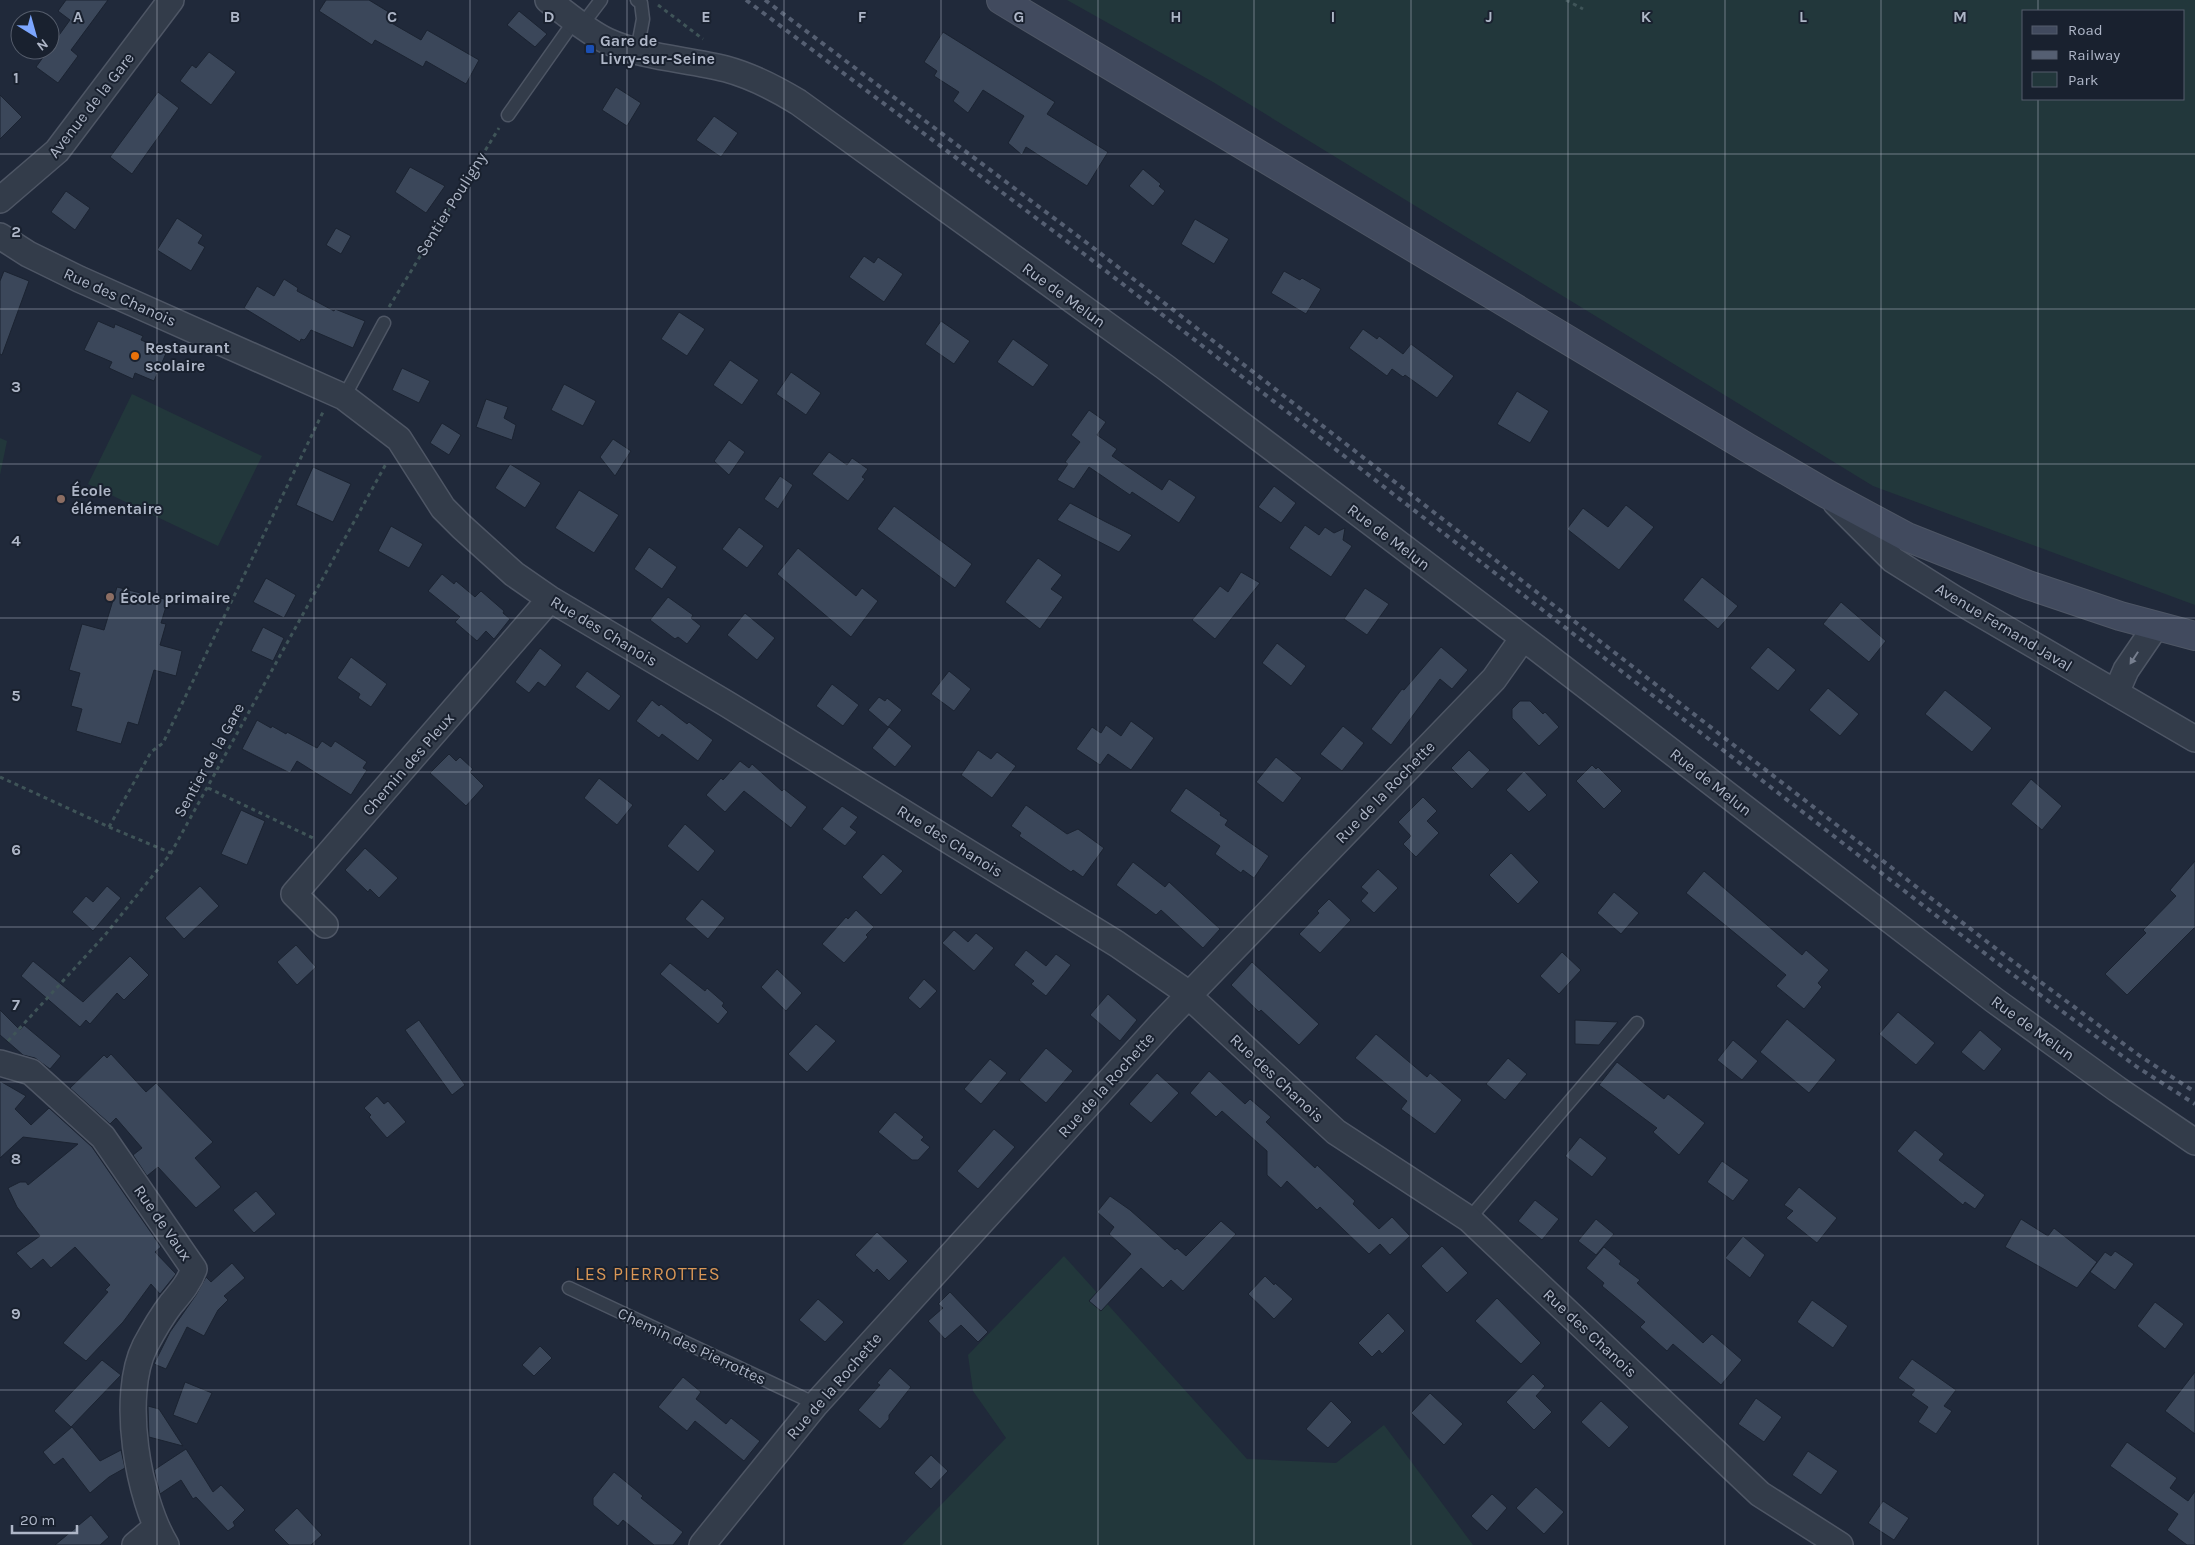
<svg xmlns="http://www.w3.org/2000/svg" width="2195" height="1545" font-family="Karla,sans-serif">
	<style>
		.green { fill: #22373b; fill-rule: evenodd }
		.building { fill: #3b475a; stroke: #1b2331 }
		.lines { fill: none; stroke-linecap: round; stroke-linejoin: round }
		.lane-casing { stroke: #4e5665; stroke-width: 15 }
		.street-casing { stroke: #4e5665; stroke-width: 28 }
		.secondary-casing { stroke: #4e5665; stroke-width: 30 }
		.path { stroke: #3f5458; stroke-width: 3; stroke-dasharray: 4 4; stroke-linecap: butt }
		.lane { stroke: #333c4a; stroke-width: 12 }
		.street { stroke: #333c4a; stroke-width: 25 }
		.secondary { stroke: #414a5e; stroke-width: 28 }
		.rail { stroke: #555f72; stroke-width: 4; stroke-dasharray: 5 5; stroke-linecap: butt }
		.oneway { fill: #777f8f }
		.grid { fill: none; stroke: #aeb6c7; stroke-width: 1; stroke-opacity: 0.55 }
		.transit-dot { fill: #1a4fb4; stroke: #19212f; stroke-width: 2 }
		.food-dot { fill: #e8710a; stroke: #19212f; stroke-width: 2 }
		.education-dot { fill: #8d6e63; stroke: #19212f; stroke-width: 2 }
		.labels { text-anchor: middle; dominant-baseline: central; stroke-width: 4; stroke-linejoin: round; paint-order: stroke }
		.poi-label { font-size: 16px; font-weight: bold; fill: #aeb6c7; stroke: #19212f; text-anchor: start }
		.street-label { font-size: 16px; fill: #aeb6c7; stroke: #19212f }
		.neighbourhood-label { font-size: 18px; letter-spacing: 1px; fill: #da9756; stroke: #19212f }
		.grid-label { font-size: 16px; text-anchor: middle; font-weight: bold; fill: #aeb6c7; stroke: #19212f; stroke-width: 4; stroke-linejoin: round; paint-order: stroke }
	</style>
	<rect width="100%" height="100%" fill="#20293a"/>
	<path class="green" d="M1067,0H2195V605L1873,486L1213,82ZM2184,11V99H2024V11Z
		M132,394L262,456L218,546L88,484Z
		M0,438L7,441L0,475Z
		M1064,1256L1247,1459L1336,1463L1384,1425L1473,1545H902L1006,1438L973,1391L968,1355Z"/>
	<path class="building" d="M66,0H108L71,50L78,56L58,83L36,67L70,20L58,11Z
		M326,0H369L392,14L388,21L421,40L427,30L479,60L466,84L426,61L423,67L375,40L372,45L319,11Z
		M519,11L547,34L535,47L507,25Z
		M943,32L1055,102L1047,114L1108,152L1087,186L1026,147L1022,155L1008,143L1024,116L983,90L968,113L953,101L959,92L934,76L937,71L924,62Z
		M209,52L236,72L211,105L180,81L192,65L196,68Z
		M616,87L641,103L627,126L602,110Z
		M158,92L179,108L132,174L110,157Z
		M0,95L22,117L0,139Z
		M714,116L738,133L721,157L696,140Z
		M410,167L445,186L426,213L395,192Z
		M1143,169L1161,184L1159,186L1165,191L1153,206L1129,186Z
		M66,191L90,208L75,230L51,212Z
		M177,218L203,235L198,243L205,247L191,271L157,250Z
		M1195,219L1229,239L1214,264L1181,244Z
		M336,228L351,236L341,254L326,245Z
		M864,256L874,263L878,257L903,274L884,302L849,277Z
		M4,271L29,281L2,355L0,354V281Z
		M1284,271L1300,280L1302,278L1321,289L1306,314L1271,293Z
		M284,279L298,288L297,291L334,311L335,309L365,321L353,348L311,330L306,338L304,340L301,339L300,342L244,308L257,286L274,296Z
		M679,312L705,329L687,356L661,339Z
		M98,321L114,328L115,324L143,336L141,340L167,351L154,381L135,373L133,379L109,368L112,362L84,350Z
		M941,321L970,341L954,364L925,344Z
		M1363,329L1377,339L1379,336L1403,354L1411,344L1454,376L1437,398L1405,375L1403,377L1392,369L1387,376L1349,348Z
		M1013,339L1049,365L1033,387L997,362Z
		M730,360L759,380L742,405L713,385Z
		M402,368L430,381L419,403L392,390Z
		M791,372L821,393L806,415L776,394Z
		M564,384L596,401L583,426L551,410Z
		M1517,391L1549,411L1530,443L1497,424Z
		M486,399L508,407L504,418L516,425L512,440L476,427Z
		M1089,410L1106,422L1097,435L1117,449L1112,456L1162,490L1169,479L1196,497L1179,523L1132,492L1130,495L1089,467L1074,489L1057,480L1068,464L1065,462L1080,442L1071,435Z
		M442,423L461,435L449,455L430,443Z
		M613,439L631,451L615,476L600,457Z
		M729,440L745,452L729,475L714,461Z
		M829,452L847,465L852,458L868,469L862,477L865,479L848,501L812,474Z
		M510,464L541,483L525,508L495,488Z
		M313,467L351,484L333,522L296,505Z
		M780,476L793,485L778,509L764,499Z
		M1274,486L1296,503L1281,523L1258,507Z
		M579,490L619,515L594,553L555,528Z
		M1070,503L1106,522L1132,535L1119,552L1057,520Z
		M1626,505L1654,527L1619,570L1567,529L1583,508L1608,527Z
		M894,506L972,564L955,588L877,529Z
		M1305,525L1319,535L1325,527L1334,533L1345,528L1343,540L1352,546L1331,577L1289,548Z
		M391,526L423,544L409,568L378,551Z
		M739,527L764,546L747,568L722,549Z
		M649,547L677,567L662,589L634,569Z
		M798,548L856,596L862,588L878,601L851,637L777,574Z
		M1038,558L1062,575L1051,589L1063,597L1040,629L1005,602Z
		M1241,572L1260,583L1215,639L1192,620L1220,586L1228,592Z
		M442,574L454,584L456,581L475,597L481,591L504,611L503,613L510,619L494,639L486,631L477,641L455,622L460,617L428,591Z
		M1702,577L1738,606L1718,629L1683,600Z
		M266,578L296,595L284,618L253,602Z
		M117,587L168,600L161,623L166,624L160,645L182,651L176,676L154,670L138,725L128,722L121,744L76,731L82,709L71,706L80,673L69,670L82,624L104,630Z
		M1365,588L1389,604L1367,635L1344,619Z
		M668,597L693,615L691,618L701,626L687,644L678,637L675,639L650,620Z
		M1841,602L1886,641L1869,662L1823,624Z
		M745,613L775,638L757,660L727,635Z
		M263,627L284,638L273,661L251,651Z
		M1277,643L1306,666L1291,686L1262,663Z
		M1441,647L1468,670L1452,689L1440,679L1391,745L1371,729L1402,689L1404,690Z
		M1768,647L1796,670L1778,691L1750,668Z
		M540,648L562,665L545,687L538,682L529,693L515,682Z
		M351,657L387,684L371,707L358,698L360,694L337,678Z
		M587,671L621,696L609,711L575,687Z
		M949,671L971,689L954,711L931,694Z
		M832,684L859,705L843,726L816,706Z
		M1828,688L1859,714L1840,736L1809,710Z
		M1945,690L1992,728L1972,752L1925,714Z
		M879,697L885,701L887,698L902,710L888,727L868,710Z
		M652,700L659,706L661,704L687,724L689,722L713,740L698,761L662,734L659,738L636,721Z
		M1520,701H1530L1543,714L1545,712L1559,727L1539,746L1512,718V709Z
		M257,720L271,728L272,726L286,734L287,732L317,748L322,741L331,747L335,741L367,762L363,768L367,770L351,795L297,761L290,773L242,749Z
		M1131,721L1154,738L1131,770L1108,754L1100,765L1076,749L1092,727L1101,733L1106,725L1121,736Z
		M1343,726L1364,743L1342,771L1320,754Z
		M889,727L912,746L895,767L872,748Z
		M978,750L991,759L997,752L1016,766L992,798L961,775Z
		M1469,750L1490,770L1472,789L1451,768Z
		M449,754L456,761L460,757L473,769L470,772L484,786L466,806L430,773Z
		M1276,757L1302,778L1283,803L1256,782Z
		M740,761L749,768L752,764L782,791L784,789L807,807L791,828L744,791L725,812L706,795L721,778L723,780Z
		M1592,765L1596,769L1598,767L1622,791L1604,809L1576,781Z
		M1524,771L1547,795L1529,812L1506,790Z
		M599,778L633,805L617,825L584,798Z
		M2031,779L2062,806L2042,830L2011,804Z
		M1186,788L1221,813L1220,815L1228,820L1225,825L1269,856L1254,878L1243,870L1241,873L1215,854L1220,846L1170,811Z
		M1423,797L1437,811L1427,821L1439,833L1416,857L1403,844L1411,836L1398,822Z
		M1026,805L1067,834L1078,829L1104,848L1083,877L1073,870L1071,872L1019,836L1021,833L1011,826Z
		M842,806L858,817L850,827L857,832L845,846L822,829Z
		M241,810L265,821L247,865L221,854Z
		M685,824L715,851L698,872L667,846Z
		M365,848L398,878L379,898L370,889L368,892L345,870Z
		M1511,853L1539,882L1518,904L1489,875Z
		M883,854L903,871L881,895L862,877Z
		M2195,861V927L2127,995L2105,974L2146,933L2143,930L2176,896L2170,890Z
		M1133,862L1165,887L1169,882L1220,929L1203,948L1161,910L1156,915L1116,885Z
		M1378,869L1398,888L1374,913L1361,901L1368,893L1361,887Z
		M1704,871L1802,955L1806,950L1829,970L1818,983L1822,987L1804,1009L1776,986L1786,975L1686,893Z
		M107,886L121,898L93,931L72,912L86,896L93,902Z
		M200,886L219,906L184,939L165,918Z
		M1614,892L1639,913L1621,934L1597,913Z
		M702,899L725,918L708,939L685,919Z
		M1329,899L1351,920L1320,953L1299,934L1319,913L1317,911Z
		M856,910L874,927L866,935L868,937L844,963L822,944L846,917L848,919Z
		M954,930L968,942L976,933L994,948L974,971L942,943Z
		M296,945L316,967L297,985L277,962Z
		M1026,950L1046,966L1056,954L1071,965L1046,996L1031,984L1034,981L1014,965Z
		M1562,952L1581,970L1559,994L1540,976Z
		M130,956L149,975L124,1000L117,993L90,1024L86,1020L80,1027L21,976L33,961L83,1002Z
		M1252,962L1319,1024L1299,1045L1261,1010L1259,1012L1231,985Z
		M670,963L705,991L707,988L724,1003L722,1006L728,1012L718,1024L660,974Z
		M777,969L802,993L786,1011L761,987Z
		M924,979L937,991L920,1009L908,998Z
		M1108,994L1137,1020L1120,1041L1090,1015Z
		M0,1010L20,1030L24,1025L61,1056L50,1069L35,1058L23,1055L0,1035Z
		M1898,1012L1935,1043L1916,1065L1879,1034Z
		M1787,1019L1836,1060L1809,1093L1760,1052Z
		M419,1020L465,1085L452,1095L405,1030Z
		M1575,1020L1618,1022L1599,1045L1575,1044Z
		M816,1024L836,1041L807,1072L788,1054Z
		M1980,1030L2002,1049L1984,1071L1961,1052Z
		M1376,1034L1427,1077L1430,1073L1462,1100L1435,1134L1401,1109L1407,1101L1355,1058Z
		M1733,1040L1758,1061L1742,1080L1717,1060Z
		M1046,1048L1073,1071L1046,1103L1019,1080Z
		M111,1054L146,1092L156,1083L213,1142L195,1158L221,1187L196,1208L158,1167L147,1176L133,1155L142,1148L116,1118L110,1124L70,1088L104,1055L107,1058Z
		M1508,1058L1527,1074L1505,1100L1486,1084Z
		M990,1059L1007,1073L981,1104L964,1089Z
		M1617,1062L1664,1099L1668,1094L1705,1123L1679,1155L1653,1132L1657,1128L1599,1085Z
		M1209,1071L1245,1104L1250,1099L1271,1117L1266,1122L1315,1168L1317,1165L1355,1201L1353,1204L1379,1229L1392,1217L1410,1236L1390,1255L1380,1244L1369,1254L1320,1207L1317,1210L1287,1181L1281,1188L1267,1175V1151L1222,1111L1216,1117L1190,1093Z
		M1157,1073L1179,1093L1151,1123L1129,1104Z
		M0,1081L26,1096L15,1109L31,1125L49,1108L92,1147L161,1247L155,1252L176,1274L160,1294L151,1284L123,1322L86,1361L63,1343L108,1292L105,1290L110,1285L75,1247L51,1268L43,1259L31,1269L16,1253L40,1236L17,1207L8,1188L20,1182H26L28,1185L78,1144L23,1137L0,1158Z
		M377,1096L384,1104L388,1101L406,1122L387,1138L369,1117L371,1115L364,1108Z
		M895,1112L924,1137L921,1140L930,1147L918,1160H912L878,1132Z
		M994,1129L1015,1147L978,1189L957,1171Z
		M1915,1130L1944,1154L1939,1160L1985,1195L1975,1209L1965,1202L1963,1205L1897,1151Z
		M1580,1137L1607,1158L1592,1177L1565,1156Z
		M1722,1161L1749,1180L1733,1201L1707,1182Z
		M1799,1187L1837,1218L1817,1243L1786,1218L1793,1211L1784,1205Z
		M256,1191L276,1214L254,1233L233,1210Z
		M1110,1196L1130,1210L1175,1250L1177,1248L1186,1256L1221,1221L1236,1234L1183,1291L1171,1280L1163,1288L1141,1268L1101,1311L1089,1301L1131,1254L1109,1234L1114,1227L1097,1212Z
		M1535,1200L1559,1219L1542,1240L1518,1221Z
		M1596,1219L1614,1234L1596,1255L1578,1241Z
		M2021,1219L2048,1236L2054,1228L2097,1262L2077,1288L2005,1247Z
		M877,1232L908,1261L889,1281L877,1269L874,1273L855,1255Z
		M1743,1236L1765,1255L1750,1278L1725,1258Z
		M1442,1246L1468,1273L1447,1293L1421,1266Z
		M1604,1247L1621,1261L1619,1264L1640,1280L1637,1283L1703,1343L1712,1334L1742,1360L1721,1385L1673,1344L1667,1351L1640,1327L1645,1322L1602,1286L1604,1283L1586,1268Z
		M2115,1251L2134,1264L2115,1290L2090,1272L2105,1252L2111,1256Z
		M232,1263L245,1278L224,1296L228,1300L218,1310L204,1336L187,1327L166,1369L154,1364L170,1332L196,1295L206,1277L211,1282Z
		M1265,1276L1274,1285L1275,1283L1293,1299L1274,1319L1248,1294Z
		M950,1292L988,1332L978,1342L961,1325L945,1339L928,1321L943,1308L938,1304Z
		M1497,1298L1541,1343L1521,1364L1475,1321Z
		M818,1299L844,1322L825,1342L799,1320Z
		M1812,1300L1848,1326L1833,1348L1797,1322Z
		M2155,1302L2184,1324L2165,1349L2137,1326Z
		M1388,1313L1405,1331L1382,1354L1379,1350L1372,1357L1358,1343Z
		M540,1346L552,1358L534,1376L522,1365Z
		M1912,1359L1956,1390L1944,1406L1952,1411L1936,1434L1918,1422L1928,1407L1911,1395L1915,1390L1898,1378Z
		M102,1360L121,1375L71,1427L54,1411Z
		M890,1368L911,1387L889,1415V1419L880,1429L858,1410L880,1385L877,1383Z
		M2195,1372V1434L2165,1411Z
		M1533,1374L1545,1386L1536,1396L1552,1412L1534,1430L1506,1402Z
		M683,1377L701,1392L696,1399L726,1424L731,1418L760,1441L744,1461L695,1421L687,1431L658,1407Z
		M185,1382L212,1393L197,1424L173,1415Z
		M1430,1393L1463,1424L1444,1445L1411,1413Z
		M1756,1398L1782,1417L1764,1442L1738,1424Z
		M1331,1401L1352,1422L1328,1448L1306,1429Z
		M1601,1401L1629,1427L1609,1448L1581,1422Z
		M148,1406L159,1409L183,1446L149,1437Z
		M72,1427L100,1461L121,1450L125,1468L109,1477L90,1493L63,1458L54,1465L43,1452Z
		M2127,1442L2177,1478L2170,1488L2188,1501L2195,1491V1545H2187L2167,1530L2178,1514L2110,1466Z
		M186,1449L213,1492L221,1485L245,1510L233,1522L235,1526L228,1531L196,1497L193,1499L181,1480L160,1494L154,1470Z
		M1808,1451L1838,1471L1821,1495L1792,1475Z
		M931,1455L948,1471L931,1489L914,1473Z
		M614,1472L643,1496L641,1498L683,1532L673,1545H654L623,1520L618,1526L593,1505V1498Z
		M1536,1487L1564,1512L1544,1534L1516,1508Z
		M1492,1494L1507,1508L1487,1531L1471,1516Z
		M1883,1501L1909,1518L1894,1540L1868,1523Z
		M297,1508L322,1535L311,1545H289L274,1530Z
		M91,1515L109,1537L100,1545H55Z"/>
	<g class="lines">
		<defs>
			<path id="lane" d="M582,25L601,0
				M637,51L643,19L641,3L637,0
				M508,115L575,20
				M344,397L384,323
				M1469,1219L1637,1023
				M569,1288L816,1404"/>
			<path id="street" d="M548,0C567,14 586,31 607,41C644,58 687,59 726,69C752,76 775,88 798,102L1165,367L1538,649L1994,1000L2117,1089L2195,1142
				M0,200L57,151L171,0
				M0,236L28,254L79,279L344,397L399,439L443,508L462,527L514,574L550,599L727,704L1117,944L1179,987L1336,1132L1469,1219L1760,1494L1840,1545
				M1836,503L1893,560L1955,599L2195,739
				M2116,693L2126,670L2156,626
				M325,925L294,894L550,599
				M0,1063L31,1072L103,1137L194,1269C189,1283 181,1292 171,1304C161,1317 153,1331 145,1346C120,1396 138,1499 166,1545
				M135,1545L155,1528
				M702,1545L816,1404L1163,1022L1494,679L1523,638"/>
			<path id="secondary" d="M1001,0L1748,448L1827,494L1907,537L2028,585L2120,616L2195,636"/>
		</defs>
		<use href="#lane" class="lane-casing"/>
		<use href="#street" class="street-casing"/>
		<use href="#secondary" class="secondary-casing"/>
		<path class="path" d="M1566,0L1583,9
			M658,5L703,39
			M389,307L499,128
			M0,777L109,827L171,853
			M208,788L313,838
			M109,827L151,752L163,743L323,412
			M8,1041L105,935L171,853L387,462"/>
		<use href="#lane" class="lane"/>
		<use href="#street" class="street"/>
		<use href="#secondary" class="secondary"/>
		<path class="rail" d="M746,0L1084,254L1996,962L2137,1067L2195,1104
			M765,0L1087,243L1999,951L2140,1056L2195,1092"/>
	</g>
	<defs><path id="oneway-solid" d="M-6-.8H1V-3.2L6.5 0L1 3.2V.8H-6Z" transform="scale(1.25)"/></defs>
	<use class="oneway" href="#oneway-solid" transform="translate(2134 658) rotate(123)"/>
	<path class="grid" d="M157,0V1545M314,0V1545M470,0V1545M627,0V1545M784,0V1545M941,0V1545M1098,0V1545M1254,0V1545M1411,0V1545M1568,0V1545M1725,0V1545M1881,0V1545M2038,0V11M2038,99V1545M0,154H2195M0,309H2195M0,464H2195M0,618H2195M0,772H2195M0,927H2195M0,1082H2195M0,1236H2195M0,1390H2195"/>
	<rect class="transit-dot" x="585" y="44" width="10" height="10" rx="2.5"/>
	<circle class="food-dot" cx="135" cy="356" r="5"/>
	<g class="education-dot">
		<circle cx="61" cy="499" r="5"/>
		<circle cx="110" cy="597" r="5"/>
	</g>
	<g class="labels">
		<g class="poi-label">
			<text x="600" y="40">Gare de<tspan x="600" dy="18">Livry-sur-Seine</tspan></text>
			<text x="145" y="347">Restaurant<tspan x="145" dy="18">scolaire</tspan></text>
			<text x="71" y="490">École<tspan x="71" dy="18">élémentaire</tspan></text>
			<text x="120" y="597">École primaire</text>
		</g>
		<g class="street-label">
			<text transform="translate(91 105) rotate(-52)">Avenue de la Gare</text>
			<text transform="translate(451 204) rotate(-58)">Sentier Pouligny</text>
			<text transform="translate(1064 295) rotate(36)">Rue de Melun</text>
			<text transform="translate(120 297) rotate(24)">Rue des Chanois</text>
			<text transform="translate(1389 537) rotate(37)">Rue de Melun</text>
			<text transform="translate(2004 627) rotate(31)">Avenue Fernand Javal</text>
			<text transform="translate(604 631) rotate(31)">Rue des Chanois</text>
			<text transform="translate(209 760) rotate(-61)">Sentier de la Gare</text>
			<text transform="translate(408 764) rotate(-49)">Chemin des Pleux</text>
			<text transform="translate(1711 782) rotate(38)">Rue de Melun</text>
			<text transform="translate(1385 792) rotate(-46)">Rue de la Rochette</text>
			<text transform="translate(950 841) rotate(32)">Rue des Chanois</text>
			<text transform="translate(2033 1028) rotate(36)">Rue de Melun</text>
			<text transform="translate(1277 1078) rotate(43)">Rue des Chanois</text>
			<text transform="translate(1106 1085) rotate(-48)">Rue de la Rochette</text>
			<text transform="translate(163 1223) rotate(55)">Rue de Vaux</text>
			<text transform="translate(1590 1333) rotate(43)">Rue des Chanois</text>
			<text transform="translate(692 1346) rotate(25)">Chemin des Pierrottes</text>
			<text transform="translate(834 1386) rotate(-49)">Rue de la Rochette</text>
		</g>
		<g class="neighbourhood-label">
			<text x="648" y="1274">LES PIERROTTES</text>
		</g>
	</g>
	<g class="grid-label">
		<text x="78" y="22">A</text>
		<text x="235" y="22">B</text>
		<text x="392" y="22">C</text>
		<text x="549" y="22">D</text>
		<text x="706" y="22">E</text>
		<text x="862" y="22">F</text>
		<text x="1019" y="22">G</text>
		<text x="1176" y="22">H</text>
		<text x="1333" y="22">I</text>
		<text x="1489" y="22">J</text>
		<text x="1646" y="22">K</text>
		<text x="1803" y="22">L</text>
		<text x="1960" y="22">M</text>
		<text x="16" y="83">1</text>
		<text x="16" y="237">2</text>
		<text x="16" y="392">3</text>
		<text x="16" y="546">4</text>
		<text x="16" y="701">5</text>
		<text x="16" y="855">6</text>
		<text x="16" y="1010">7</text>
		<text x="16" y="1164">8</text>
		<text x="16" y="1319">9</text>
	</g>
	<rect x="2022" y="10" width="162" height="90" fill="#19212f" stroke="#555d6c"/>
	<rect x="2032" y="26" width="25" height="8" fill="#414a5e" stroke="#555d6c"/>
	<text x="2068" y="35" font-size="15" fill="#aeb6c7">Road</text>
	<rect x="2032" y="51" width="25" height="8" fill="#555f72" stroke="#555d6c"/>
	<text x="2068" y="60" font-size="15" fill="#aeb6c7">Railway</text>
	<rect x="2032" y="72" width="25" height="15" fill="#22373b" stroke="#555d6c"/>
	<text x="2068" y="85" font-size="15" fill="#aeb6c7">Park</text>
	<g transform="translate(35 35) rotate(143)"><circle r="24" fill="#19212f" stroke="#555d6c"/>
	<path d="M0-4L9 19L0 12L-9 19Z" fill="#7ca6fe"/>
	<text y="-8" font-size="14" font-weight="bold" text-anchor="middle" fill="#aeb6c7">N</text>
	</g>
	<path d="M12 1525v8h65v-8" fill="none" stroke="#aeb6c7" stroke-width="2.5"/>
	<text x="20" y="1525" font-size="15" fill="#aeb6c7" stroke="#19212f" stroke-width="4" paint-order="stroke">20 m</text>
</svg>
